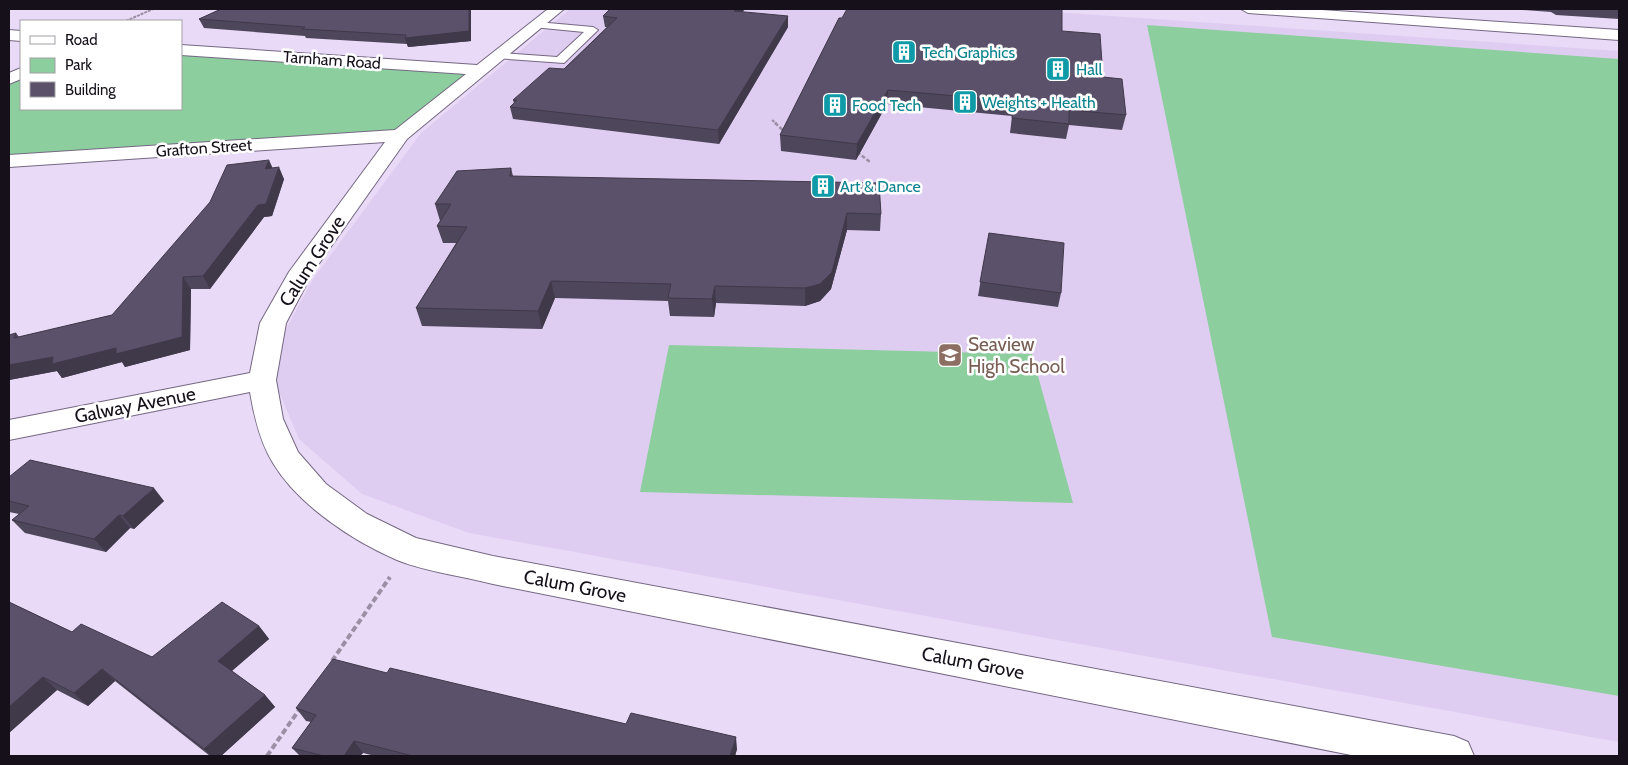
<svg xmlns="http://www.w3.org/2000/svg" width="1628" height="765" font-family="Cabin,sans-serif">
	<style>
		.built { fill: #dfcdf1 }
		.green { fill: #8dce9f }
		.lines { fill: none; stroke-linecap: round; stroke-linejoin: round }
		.lane-casing { stroke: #756882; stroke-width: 2 }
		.street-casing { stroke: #756882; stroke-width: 2 }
		.secondary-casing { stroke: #756882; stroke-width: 2 }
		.path-far2 { stroke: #9b8fa5; stroke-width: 2; stroke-dasharray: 3 1; stroke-linecap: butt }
		.path-far1 { stroke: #9b8fa5; stroke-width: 2.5; stroke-dasharray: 4 2; stroke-linecap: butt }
		.path { stroke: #9b8fa5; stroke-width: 4; stroke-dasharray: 6 3; stroke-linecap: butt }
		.lane { fill: #fff; fill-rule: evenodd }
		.street { fill: #fff; fill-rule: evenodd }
		.secondary { fill: #fff; fill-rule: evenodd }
		.wall { fill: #4e465b }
		.shaded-wall { fill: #40394a }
		.building { fill: #5b516a; stroke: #40394a }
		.labels { text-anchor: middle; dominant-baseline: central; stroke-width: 5; stroke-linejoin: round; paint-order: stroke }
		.far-culture-label { font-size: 16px; fill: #0d838f; stroke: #fff; text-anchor: start }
		.far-street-label { font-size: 16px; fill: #15101a; stroke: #fff }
		.street-label { font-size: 19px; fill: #15101a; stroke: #fff }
		.education-label { font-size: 19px; fill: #785e54; stroke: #fff; text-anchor: start }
	</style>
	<rect width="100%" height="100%" fill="#e9daf7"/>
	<path class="built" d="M570,9H1010L1619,51V742L469,533L362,494L299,439L274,380L286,329L313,279L421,133Z"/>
	<path class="green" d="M1147,25L1619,59V696L1272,637Z
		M181,52L474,71L396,132L9,158V82L21,76V109H181Z
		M669,345L1032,354L1073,503L640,492Z"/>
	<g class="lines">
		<defs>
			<path id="lane" d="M537,22L593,27L598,30L564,63L495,58L493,56L499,53L557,57L584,32L533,27L532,25Z"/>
			<path id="street" d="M548,9H564L407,139L313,272L286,323L276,380L283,419L298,452L326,484L367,514L416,538L493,556L1454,736L1468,742L1474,756H1356L493,584C462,576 427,572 397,560C353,541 298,505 273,463C260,442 254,416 250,392L9,440V420L250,373L260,323L289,272L385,142L9,167V155L395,130L466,74L181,55V45L477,65Z
				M9,30L21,31V41L9,40Z
				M21,68V79L9,84V73Z"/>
			<path id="secondary" d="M1241,9H1307L1619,30V40L1248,13Z"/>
		</defs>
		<use href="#lane" class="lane-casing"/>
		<use href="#street" class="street-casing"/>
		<use href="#secondary" class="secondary-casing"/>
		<path class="path-far2" d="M126,21L153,9
			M772,120L777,124"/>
		<path class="path-far1" d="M775,123L786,133
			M857,152L870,162"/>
		<path class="path" d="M332,661L390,577
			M267,756L301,707"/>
		<use href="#lane" class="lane"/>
		<use href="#street" class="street"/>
		<use href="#secondary" class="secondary"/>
	</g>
	<path class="wall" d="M221,9H471V41L408,47L407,44L306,38L305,36L204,28L199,19Z
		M1509,9H1619V19L1556,15L1551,12Z
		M743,12L788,27L719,144L513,119L510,107L514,103L513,100L564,69L607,27H605L603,16Z
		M839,18L1062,31L1103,77L1126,115L1122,130L1069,125L1066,139L1010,133L1012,116L887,104L856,160L781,151L780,135Z
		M273,168L284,179L272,216L264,217L210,289H191L190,350L125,367L122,362L62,378L57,371L9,380V335L16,333L19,337L112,315Z
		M511,168L513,176L881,214L880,231L847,230L831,289L820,301L805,306L716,303L714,317L670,316L668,301L555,298L542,329L422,326L416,308L456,243H443L437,226L440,221L435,204Z
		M989,233L1061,293L1058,307L978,296Z
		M9,477L164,501L134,529L130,528L106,552L25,533L12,520L19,514L9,512Z
		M9,602L72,632L152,657L259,626L269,639L232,671L265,695L275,707L221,756H210L115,681L88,706L57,690L9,733Z
		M387,673L626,724L737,749L735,756H375L363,753L360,756H300L292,748L311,722L306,721L296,708Z"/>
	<path class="shaded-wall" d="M469,9H471V41L408,47L405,38Z
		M736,9H745L735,22L734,11Z
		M788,16V27L719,144L718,130Z
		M888,90L887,104L856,160L857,144Z
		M269,160L274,171L265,169Z
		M279,167L284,179L272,216L264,217L210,289L203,276Z
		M847,213V230L831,289L820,301L805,306V288Z
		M183,277L191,289L190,350L125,367L122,362L62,378L57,371L9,380V365L53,357L116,348Z
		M551,281L555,298L542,329L538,311Z
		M715,286L716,303L714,317L712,299Z
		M154,488L164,501L134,529L123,516Z
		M119,515L130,528L106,552L94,539Z
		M259,626L269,639L229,673L218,661Z
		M102,669L115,681L88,706L74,693Z
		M43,677L57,690L9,733V707Z
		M265,695L275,707L221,756H211L204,749Z
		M736,737L737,749L735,756H730Z
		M354,741L363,753L360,756H344Z"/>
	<path class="building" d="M221,9H469V31L405,38L406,35L302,29L305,27L199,19Z
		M610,9H736L734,11L788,16L718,130L510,107L517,100H513L549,68L564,69L617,18L603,16Z
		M847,9H1062V31L1100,34L1103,77L1122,79L1126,115L1069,110V124L1012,118L1014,101L888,90L857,144L780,135L839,18H842Z
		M269,160L265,169L279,167L266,204L258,205L203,276L183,277L182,337L116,354V348L52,364L53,357L9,365V335L16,333L14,338L112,315L210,202L227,165Z
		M511,168L510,176L879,183L881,214L847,213L832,272L820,284L805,288L715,286L712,299L668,298L671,284L551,281L538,311L416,308L467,227L437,226L451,204H435L457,171Z
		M989,233L1064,243L1061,293L980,282Z
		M30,460L154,488L123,516L119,515L94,539L12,520L29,506L9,501V477Z
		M9,602L72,632L81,624L152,657L222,602L259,626L218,661L265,695L204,749L102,669L74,693L43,677L9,707Z
		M333,659L387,673L390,668L626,724L631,713L736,737L730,756H413L354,741L344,756H324L292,748L316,715L296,708Z"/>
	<defs>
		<symbol id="building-square" viewBox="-11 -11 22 22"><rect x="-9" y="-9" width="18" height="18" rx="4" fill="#0f9aa8" stroke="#fff"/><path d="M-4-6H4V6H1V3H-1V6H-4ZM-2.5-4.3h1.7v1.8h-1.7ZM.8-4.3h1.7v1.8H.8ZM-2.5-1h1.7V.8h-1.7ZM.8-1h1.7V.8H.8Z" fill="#fff"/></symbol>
		<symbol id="school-square" viewBox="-11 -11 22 22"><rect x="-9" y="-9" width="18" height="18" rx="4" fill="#8d6e63" stroke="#fff"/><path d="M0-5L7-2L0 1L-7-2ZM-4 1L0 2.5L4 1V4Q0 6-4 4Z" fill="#fff"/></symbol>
	</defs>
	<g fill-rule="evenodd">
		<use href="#building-square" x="890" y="38" width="28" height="28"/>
		<use href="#building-square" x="1044" y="55" width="28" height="28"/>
		<use href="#building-square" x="951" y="88" width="28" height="28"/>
		<use href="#building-square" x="821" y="91" width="28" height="28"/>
		<use href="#building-square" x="809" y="172" width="28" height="28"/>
		<use href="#school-square" x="936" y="341" width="28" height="28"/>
	</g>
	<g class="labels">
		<g class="far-culture-label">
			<text x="922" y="52">Tech Graphics</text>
			<text x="1076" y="69">Hall</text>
			<text x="982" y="102">Weights + Health</text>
			<text x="852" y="105">Food Tech</text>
			<text x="840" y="186">Art &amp; Dance</text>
		</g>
		<g class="far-street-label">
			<text transform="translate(332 60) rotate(4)">Tarnham Road</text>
			<text transform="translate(204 148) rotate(-4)">Grafton Street</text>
		</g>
		<g class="street-label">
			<text transform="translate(312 261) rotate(-57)">Calum Grove</text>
			<text transform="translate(135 405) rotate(-11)">Galway Avenue</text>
			<text transform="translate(575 586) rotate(11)">Calum Grove</text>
			<text transform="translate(973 663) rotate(11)">Calum Grove</text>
		</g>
		<g class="education-label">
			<text x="968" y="344">Seaview<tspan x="968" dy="22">High School</tspan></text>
		</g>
	</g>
	<rect width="1628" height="765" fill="none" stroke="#15101a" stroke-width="20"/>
	<rect x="20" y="20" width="162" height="90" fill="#ffffff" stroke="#a19fa3"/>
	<rect x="30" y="36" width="25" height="8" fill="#ffffff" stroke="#a19fa3"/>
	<text x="65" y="45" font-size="15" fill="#15101a">Road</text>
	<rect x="30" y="58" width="25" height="15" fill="#8dce9f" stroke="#a19fa3"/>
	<text x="65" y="70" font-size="15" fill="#15101a">Park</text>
	<rect x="30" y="82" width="25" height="15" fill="#5b516a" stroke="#a19fa3"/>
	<text x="65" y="95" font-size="15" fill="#15101a">Building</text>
</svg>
